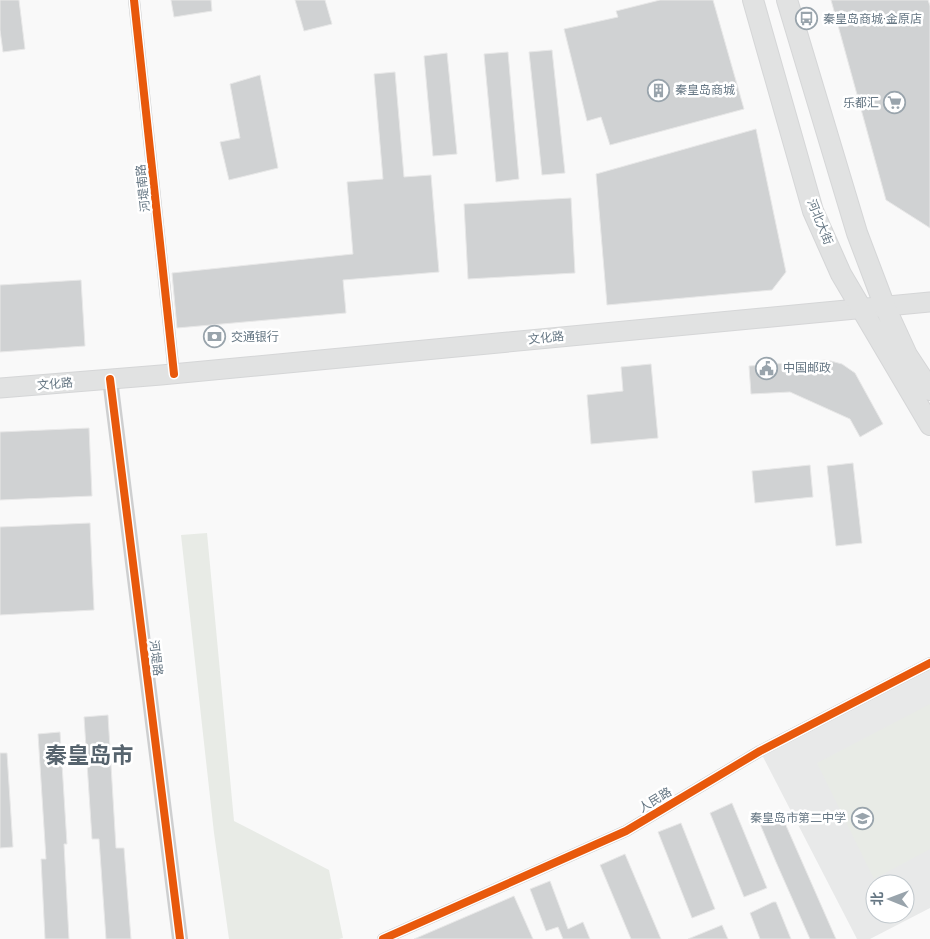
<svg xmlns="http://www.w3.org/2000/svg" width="930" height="939" font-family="'Roboto Condensed','Noto Sans SC',sans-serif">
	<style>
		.built { fill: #e8e9e9; fill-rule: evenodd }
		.green { fill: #e8ebe6 }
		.building { fill: #d0d2d3; stroke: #e8e8e8 }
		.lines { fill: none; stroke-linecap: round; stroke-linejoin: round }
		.secondary-casing { stroke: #d5d6d7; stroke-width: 21 }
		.primary-casing { stroke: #d5d6d7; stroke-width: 22 }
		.minor { stroke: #cecfd0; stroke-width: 12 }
		.tertiary { stroke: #cecfd0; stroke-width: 16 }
		.secondary { stroke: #e1e2e2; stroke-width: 19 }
		.primary { stroke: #e1e2e2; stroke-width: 20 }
		.cycleway-casing { stroke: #fff; stroke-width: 11 }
		.cycleway { stroke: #e8590c; stroke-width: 8 }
		.labels { text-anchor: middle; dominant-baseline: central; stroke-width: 5; stroke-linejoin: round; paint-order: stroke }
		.poi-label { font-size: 12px; fill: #657683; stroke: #fff; text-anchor: start }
		.street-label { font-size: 12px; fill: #657683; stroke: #fff }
		.town-label { font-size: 22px; font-weight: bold; fill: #57646e; stroke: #fff }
	</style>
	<rect width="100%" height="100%" fill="#f9f9f9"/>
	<path class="built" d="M930,663V908L870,939H857L760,751ZM875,884H905V914H875Z"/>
	<path class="green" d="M207,533L234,821L329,870L343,938L339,939H229L214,833L181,535Z
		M930,704V849L874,879L817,763Z"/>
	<path class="building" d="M0,0H19L25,49L3,52L0,30Z
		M171,0H211L212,11L174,17Z
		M295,0H325L332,24L304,31Z
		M660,0H713L744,109L610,145L601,117L587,121L564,29L618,17L616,11Z
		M831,0H928L930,6V228L886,200Z
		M552,50L565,173L542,175L529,52Z
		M508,52L519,179L496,182L484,54Z
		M447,53L457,154L433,156L424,56Z
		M395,72L404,177L431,175L439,272L343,280L346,313L177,328L172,273L353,254L347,182L383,179L374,74Z
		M260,75L278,168L229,180L220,142L240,138L230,84Z
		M756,129L786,272L772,290L607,305L596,174Z
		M571,198L575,273L468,279L464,204Z
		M81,280L85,346L0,352V285Z
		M827,360L842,364L855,373L883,424L860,437L850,419L790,392L751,394L749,366Z
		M651,364L658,438L591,444L587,395L623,391L621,367Z
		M89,428L92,496L0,500V432Z
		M853,463L862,543L836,546L827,466Z
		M810,465L813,497L755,503L752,471Z
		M90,523L94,610L0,615V527Z
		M108,715L116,848H124L131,939H106L99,839H92L84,717Z
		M60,732L67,844H64L69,939H45L41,859H46L38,734Z
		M0,753H7L13,847L0,848Z
		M732,803L767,888L744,897L710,813Z
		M781,814L836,939H810L776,862L760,824Z
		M681,823L715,909L692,918L658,832Z
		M625,854L661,939H631L600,865Z
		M550,881L568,929L583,922L590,939H563L558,927L546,931L530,889Z
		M514,896L533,939H414Z
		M773,902H776L791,939H760L750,913Z
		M722,925L728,939H688Z"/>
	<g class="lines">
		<defs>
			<path id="secondary" d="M0,388L161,375L930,302"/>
			<path id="primary" d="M753,0L813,211L841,274L930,425
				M787,0L857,233L885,307L907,355L930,390"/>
		</defs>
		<use href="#secondary" class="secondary-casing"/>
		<use href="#primary" class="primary-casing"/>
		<path class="minor" d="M134,0L174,374
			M383,939L626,831L760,751L930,663"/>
		<path class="tertiary" d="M110,379L180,939"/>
		<use href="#secondary" class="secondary"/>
		<use href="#primary" class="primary"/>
		<defs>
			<path id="cycleway" d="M134,0L174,374
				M110,379L180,939
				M383,939L626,831L760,751L930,663"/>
		</defs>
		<use href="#cycleway" class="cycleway-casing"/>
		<use href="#cycleway" class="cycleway"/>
	</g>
	<defs>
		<symbol id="bus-ring" viewBox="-11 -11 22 22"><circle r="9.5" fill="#fff" stroke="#99a4ac" stroke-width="1.5"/><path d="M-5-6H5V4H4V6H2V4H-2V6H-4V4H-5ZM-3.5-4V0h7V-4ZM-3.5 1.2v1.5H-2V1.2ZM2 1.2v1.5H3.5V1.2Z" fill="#99a4ac"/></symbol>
		<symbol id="building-ring" viewBox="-11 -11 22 22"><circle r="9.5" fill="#fff" stroke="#99a4ac" stroke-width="1.5"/><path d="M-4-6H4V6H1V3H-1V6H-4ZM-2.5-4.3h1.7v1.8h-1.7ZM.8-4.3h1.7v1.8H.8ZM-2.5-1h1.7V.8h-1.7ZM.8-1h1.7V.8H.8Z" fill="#99a4ac"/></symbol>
		<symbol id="supermarket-ring" viewBox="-11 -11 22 22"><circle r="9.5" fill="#fff" stroke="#99a4ac" stroke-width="1.5"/><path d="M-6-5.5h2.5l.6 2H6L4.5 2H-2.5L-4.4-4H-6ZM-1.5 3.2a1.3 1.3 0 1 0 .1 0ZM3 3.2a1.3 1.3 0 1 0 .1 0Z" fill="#99a4ac"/></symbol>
		<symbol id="bank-ring" viewBox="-11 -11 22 22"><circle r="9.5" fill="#fff" stroke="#99a4ac" stroke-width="1.5"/><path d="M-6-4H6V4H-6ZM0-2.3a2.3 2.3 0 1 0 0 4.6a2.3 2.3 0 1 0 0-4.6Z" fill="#99a4ac"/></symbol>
		<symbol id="civic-ring" viewBox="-11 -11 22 22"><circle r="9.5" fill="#fff" stroke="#99a4ac" stroke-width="1.5"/><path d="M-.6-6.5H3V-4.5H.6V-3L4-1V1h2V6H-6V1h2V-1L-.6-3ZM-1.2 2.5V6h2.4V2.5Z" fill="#99a4ac"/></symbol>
		<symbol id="school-ring" viewBox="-11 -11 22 22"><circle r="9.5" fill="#fff" stroke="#99a4ac" stroke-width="1.5"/><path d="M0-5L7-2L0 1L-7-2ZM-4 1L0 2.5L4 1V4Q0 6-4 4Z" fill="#99a4ac"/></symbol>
	</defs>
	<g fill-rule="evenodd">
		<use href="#bus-ring" x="794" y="6" width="25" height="25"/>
		<use href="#building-ring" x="646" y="78" width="25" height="25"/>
		<use href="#supermarket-ring" x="882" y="90" width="25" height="25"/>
		<use href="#bank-ring" x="202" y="324" width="25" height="25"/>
		<use href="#civic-ring" x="754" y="356" width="25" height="25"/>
		<use href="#school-ring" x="850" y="806" width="25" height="25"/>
	</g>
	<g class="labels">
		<g class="poi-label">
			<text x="823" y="19">秦皇岛商城·金原店</text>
			<text x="675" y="90">秦皇岛商城</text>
			<text x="879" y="103" text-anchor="end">乐都汇</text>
			<text x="231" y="337">交通银行</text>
			<text x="783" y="368">中国邮政</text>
			<text x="846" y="818" text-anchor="end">秦皇岛市第二中学</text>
		</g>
		<g class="street-label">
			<text transform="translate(143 188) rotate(-96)">河堤南路</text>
			<text transform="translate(820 222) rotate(68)">河北大街</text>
			<text transform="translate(546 338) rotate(-6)">文化路</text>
			<text transform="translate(55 384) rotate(-5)">文化路</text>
			<text transform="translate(156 658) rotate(83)">河堤路</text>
			<text transform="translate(655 800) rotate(-31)">人民路</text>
		</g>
		<g class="town-label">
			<text x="89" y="755">秦皇岛市</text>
		</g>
	</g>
	<g transform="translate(890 899) rotate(271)"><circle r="24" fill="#ffffff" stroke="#c1c8cd"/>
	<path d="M0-4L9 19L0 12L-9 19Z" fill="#99a4ac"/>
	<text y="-8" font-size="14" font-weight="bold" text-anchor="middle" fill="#657683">北</text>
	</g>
</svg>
